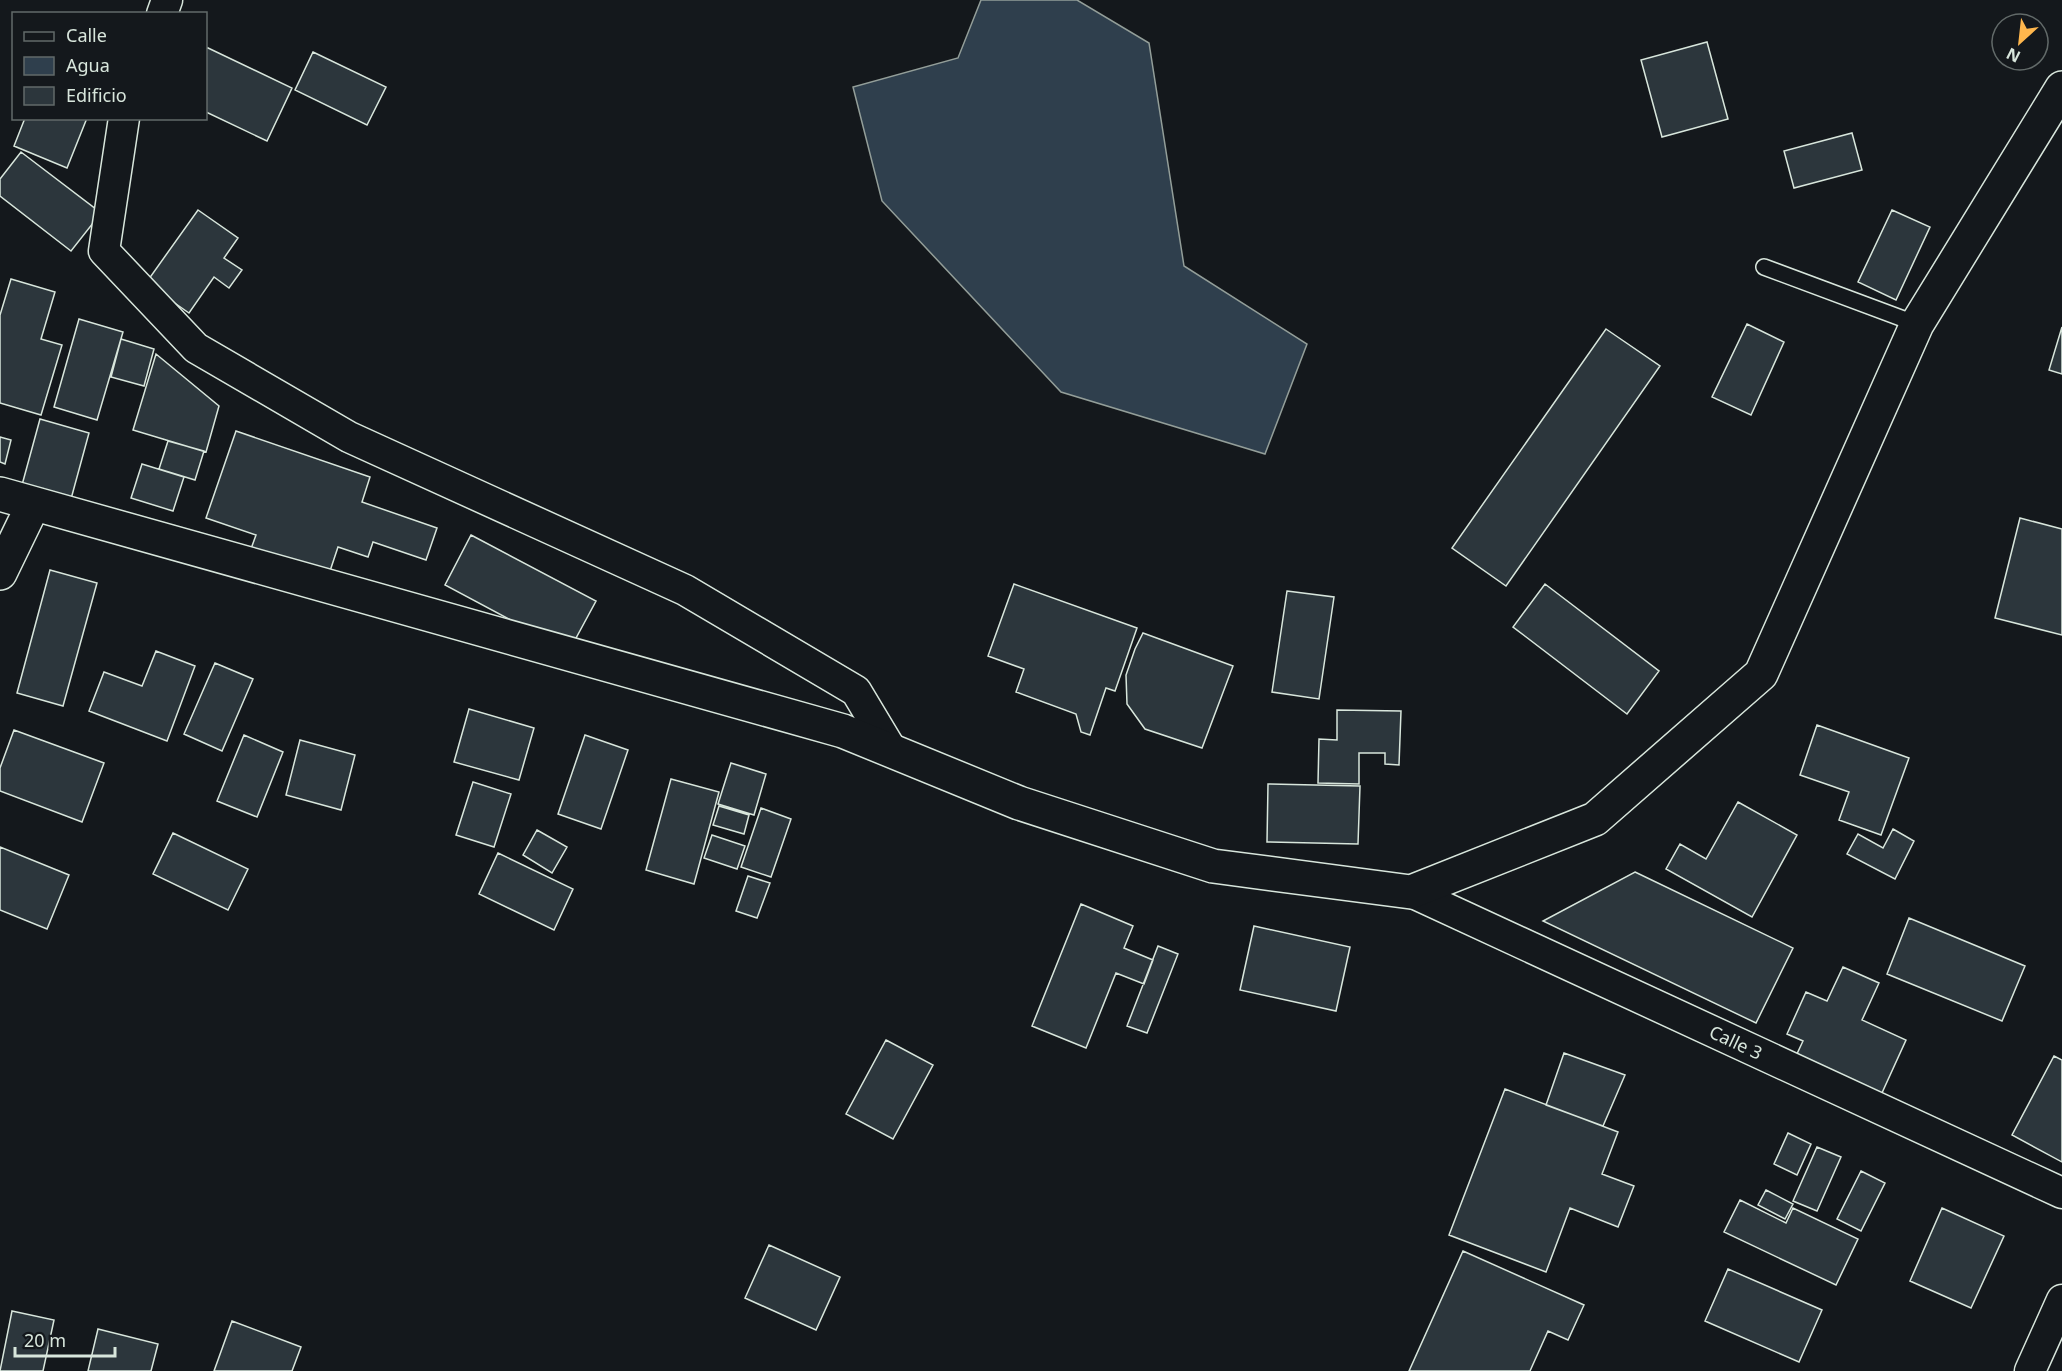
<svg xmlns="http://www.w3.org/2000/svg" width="2062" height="1371" font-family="'Noto Sans',sans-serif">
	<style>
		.water { fill: #2f3f4d; stroke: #939e99; stroke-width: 1.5 }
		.building { fill: #2c363c; stroke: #d8e6dc; stroke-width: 1.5 }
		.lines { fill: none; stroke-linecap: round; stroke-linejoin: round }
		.service-casing { stroke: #d8e6dc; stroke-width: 18 }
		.minor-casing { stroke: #d8e6dc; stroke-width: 33 }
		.tertiary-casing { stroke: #d8e6dc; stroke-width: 36 }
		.service { stroke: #14181c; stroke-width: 15 }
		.minor { stroke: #14181c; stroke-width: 30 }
		.tertiary { stroke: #14181c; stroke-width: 33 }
		.labels { text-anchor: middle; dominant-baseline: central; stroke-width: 4.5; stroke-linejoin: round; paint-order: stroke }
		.street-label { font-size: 18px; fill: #d8e6dc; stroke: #14181c }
	</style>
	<rect width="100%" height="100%" fill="#14181c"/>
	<path class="water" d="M981,0H1077L1149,43L1184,266L1307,344L1265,454L1061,392L882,201L853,87L958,58Z"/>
	<path class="building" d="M1707,42L1728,119L1662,137L1641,60Z
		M206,47L292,88L267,141L206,112Z
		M313,52L386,87L367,125L295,90Z
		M25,118H87L67,168L14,146Z
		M1852,133L1862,170L1794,188L1784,151Z
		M21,152L101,213L71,251L0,196V179Z
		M198,210L238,238L224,258L242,270L229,288L214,277L189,313L146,283Z
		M1892,210L1930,227L1896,300L1858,282Z
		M11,279L55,292L41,339L62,345L41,415L0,403V315Z
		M79,319L123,332L97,420L54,407Z
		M1747,324L1784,342L1751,415L1712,397Z
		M2062,327V374L2049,370Z
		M1606,329L1660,366L1506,586L1452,548Z
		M121,339L154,349L144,386L111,377Z
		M156,354L219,406L206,452L133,430Z
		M40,419L89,433L71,499L22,485Z
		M236,431L370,477L362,502L437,528L426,560L373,542L368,557L338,547L326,583L248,557L256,535L206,518Z
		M0,437L11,440L5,464L0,462Z
		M168,441L204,451L195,480L159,469Z
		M142,464L184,477L173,511L131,498Z
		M2020,518L2062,529V635L1995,618Z
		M471,535L596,601L569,651L445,585Z
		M50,570L97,583L63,706L17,693Z
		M1014,584L1137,628L1115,691L1106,688L1090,735L1081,732L1076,714L1016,692L1024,669L988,656Z
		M1545,584L1659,671L1627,714L1513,627Z
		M1287,591L1334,597L1319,699L1272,692Z
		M1143,633L1233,666L1202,748L1145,729L1127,704L1126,675L1135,649Z
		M156,651L195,666L167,741L89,711L104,672L142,686Z
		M215,663L253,679L222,751L184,734Z
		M469,709L534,728L519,780L454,762Z
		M1337,710L1401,711L1399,765L1385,764V753H1359V784L1318,783L1319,739L1337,740Z
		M1817,725L1909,758L1881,835L1839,820L1849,792L1800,775Z
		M14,730L104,763L82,822L0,791V768Z
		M244,735L283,752L257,817L217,801Z
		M585,735L628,750L601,829L558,814Z
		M300,740L355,755L341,810L286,795Z
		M731,763L766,774L754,815L718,804Z
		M671,779L719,792L694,884L646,870Z
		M473,782L511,794L494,847L456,835Z
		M1268,784L1360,786L1358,844L1267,842Z
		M1738,802L1797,835L1752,917L1666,869L1680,844L1706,859Z
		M719,806L749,815L744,834L713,825Z
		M761,808L791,819L771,877L741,867Z
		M1893,829L1914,841L1895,879L1847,854L1858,834L1883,848Z
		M537,830L567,847L552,873L523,855Z
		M173,833L248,869L228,910L153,874Z
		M712,835L745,846L737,869L704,858Z
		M0,847L69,875L47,929L0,910Z
		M498,853L573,889L554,930L479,894Z
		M1635,872L1793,948L1756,1023L1543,921Z
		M748,876L770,883L757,918L736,911Z
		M1081,904L1133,926L1124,948L1153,960L1144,984L1116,973L1086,1048L1032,1026Z
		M1909,918L2025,966L2002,1021L1887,974Z
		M1254,926L1350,947L1336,1011L1240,990Z
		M1158,946L1178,954L1147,1033L1127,1026Z
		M1843,967L1879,983L1862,1020L1906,1040L1881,1095L1796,1056L1803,1041L1787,1034L1806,992L1827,1001Z
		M886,1040L933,1065L893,1139L846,1114Z
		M1564,1053L1625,1075L1603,1126L1546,1105Z
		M2054,1056L2062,1060V1162L2012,1135Z
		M1505,1089L1618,1132L1602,1174L1634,1186L1618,1227L1570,1208L1546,1272L1449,1235Z
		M1788,1133L1811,1144L1797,1175L1774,1164Z
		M1817,1147L1841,1157L1817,1211L1793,1201Z
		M1861,1171L1885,1183L1861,1231L1837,1219Z
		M1766,1190L1793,1204L1785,1219L1758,1205Z
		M1740,1200L1786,1223L1793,1208L1858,1239L1836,1285L1724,1232Z
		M1942,1208L2004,1236L1971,1308L1910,1281Z
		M769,1245L840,1277L816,1330L745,1298Z
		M1463,1251L1584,1305L1568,1340L1548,1331L1530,1371H1409Z
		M1728,1269L1822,1310L1799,1362L1705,1321Z
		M12,1311L54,1320L43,1371H0Z
		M232,1321L301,1347L292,1371H214Z
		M98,1329L158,1344L151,1371H88Z"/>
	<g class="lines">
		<defs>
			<path id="service" d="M1764,267L1917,324"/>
			<path id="minor" d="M162,14L167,0
				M124,118L104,251L196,348L349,437L685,590L856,691L892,751
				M1411,892L2062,1193
				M2030,1371L2062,1300"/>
			<path id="tertiary" d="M0,494L843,731L1019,803L1213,866L1411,892L1595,819L1761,674L1917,324L2062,88
				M0,573L33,505"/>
		</defs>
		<use href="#service" class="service-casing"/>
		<use href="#minor" class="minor-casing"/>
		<use href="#tertiary" class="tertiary-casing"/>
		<use href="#service" class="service"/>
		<use href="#minor" class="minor"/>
		<use href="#tertiary" class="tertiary"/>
	</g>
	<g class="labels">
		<g class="street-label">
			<text transform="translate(1736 1042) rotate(25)">Calle 3</text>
		</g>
	</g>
	<rect x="12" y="12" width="195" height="108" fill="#14181c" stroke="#626a69" stroke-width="1.5"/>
	<rect x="24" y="32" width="30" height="9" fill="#14181c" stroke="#626a69" stroke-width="1.5"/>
	<text x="66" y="42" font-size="18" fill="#d8e6dc">Calle</text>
	<rect x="24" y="57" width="30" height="18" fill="#2f3f4d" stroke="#626a69" stroke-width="1.5"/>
	<text x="66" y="72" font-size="18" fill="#d8e6dc">Agua</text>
	<rect x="24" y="87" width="30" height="18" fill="#2c363c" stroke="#626a69" stroke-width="1.5"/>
	<text x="66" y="102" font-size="18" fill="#d8e6dc">Edificio</text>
	<g transform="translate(2020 42) rotate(207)"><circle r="28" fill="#14181c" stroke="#626a69" stroke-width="1.5"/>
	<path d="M0-4.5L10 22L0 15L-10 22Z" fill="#ffb74d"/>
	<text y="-9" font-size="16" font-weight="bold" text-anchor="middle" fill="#d8e6dc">N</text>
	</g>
	<path d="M15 1347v9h100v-9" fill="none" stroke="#d8e6dc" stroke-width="3"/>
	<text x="24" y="1347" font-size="18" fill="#d8e6dc" stroke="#14181c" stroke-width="4.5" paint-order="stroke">20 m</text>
</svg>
